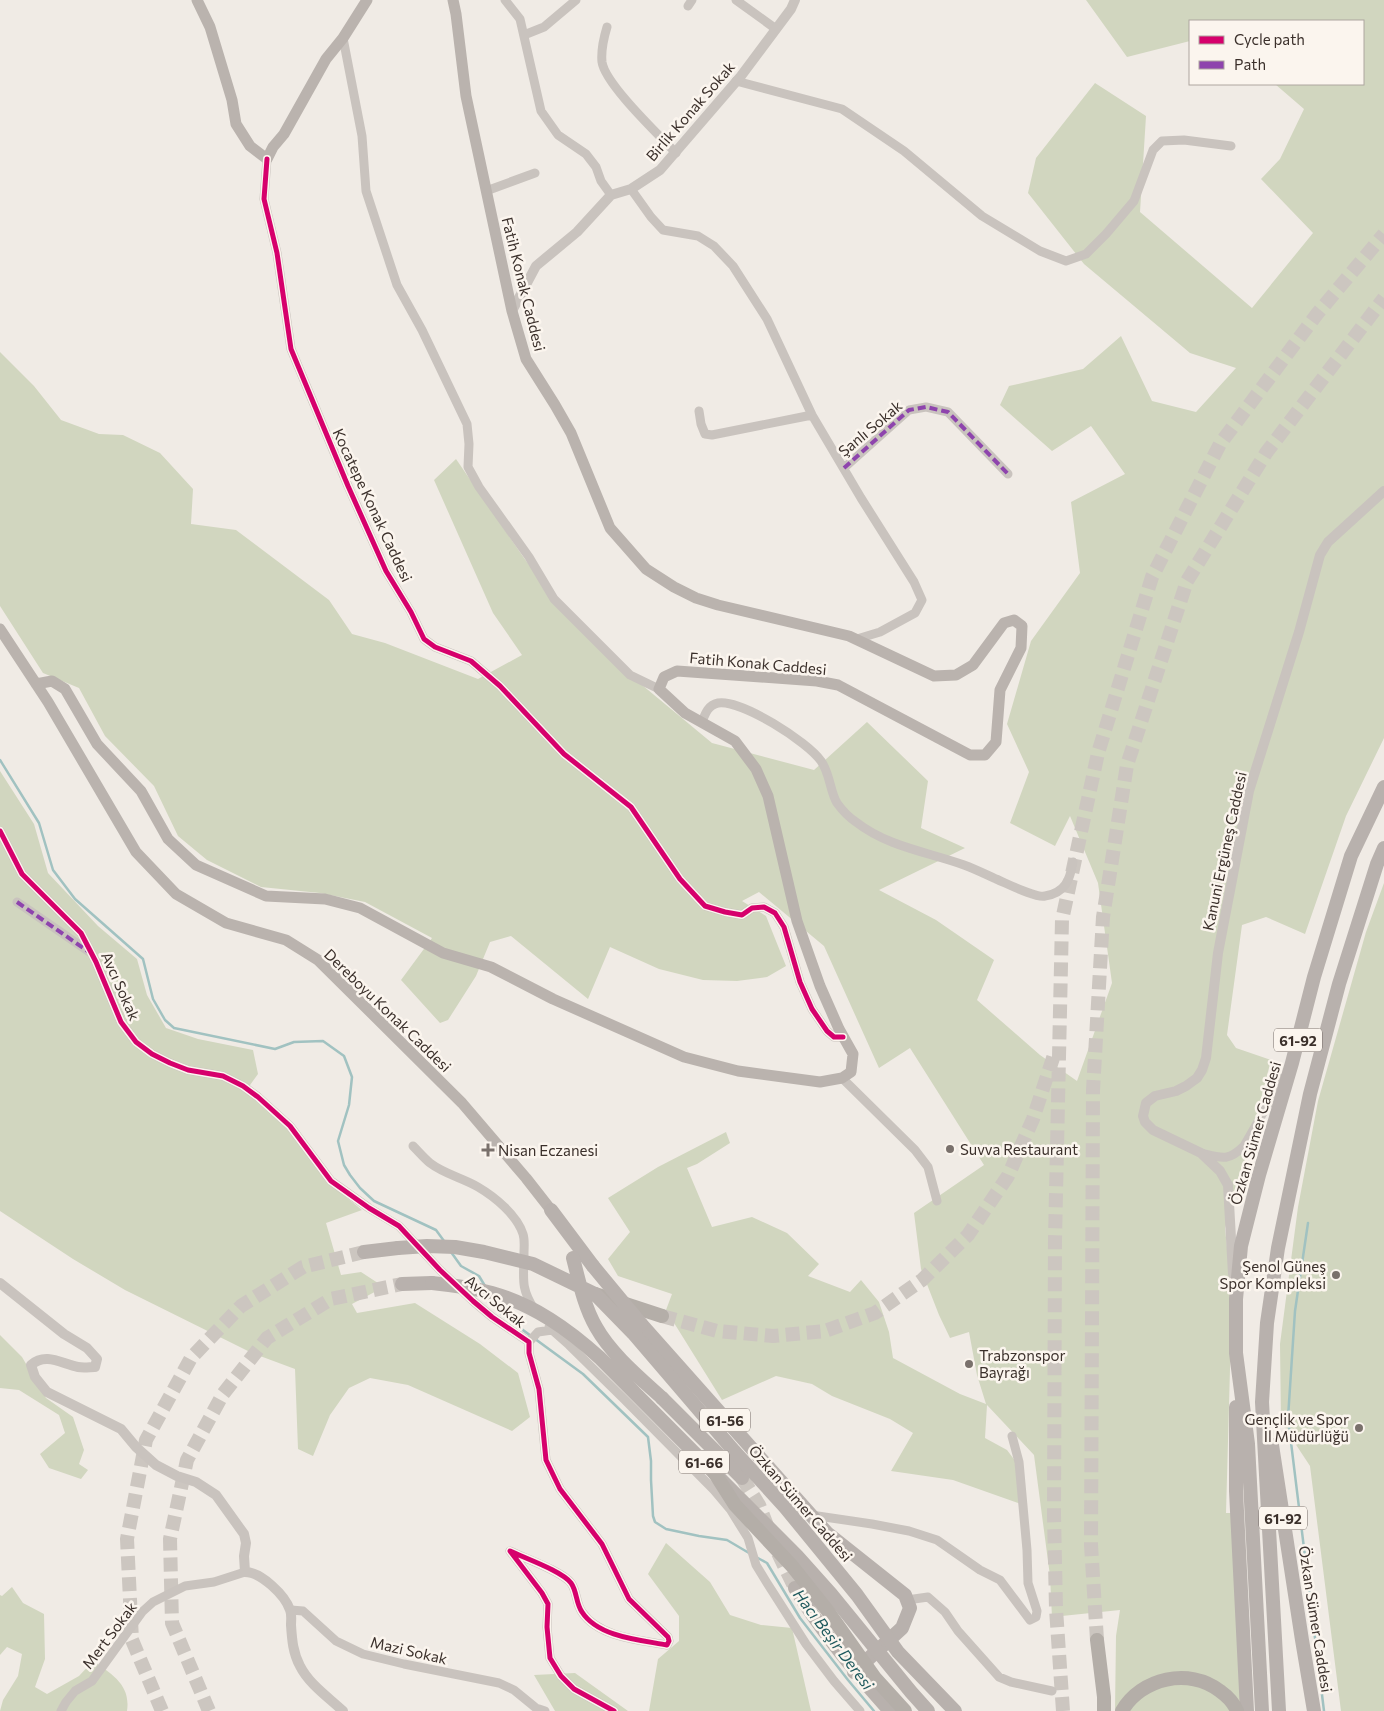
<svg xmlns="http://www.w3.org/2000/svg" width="1384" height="1711" font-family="Commissioner,sans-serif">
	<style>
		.green { fill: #d1d6bf }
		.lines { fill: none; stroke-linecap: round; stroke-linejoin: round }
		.stream { stroke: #a1c2c1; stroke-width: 2.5 }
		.primary-tunnel { stroke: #ccc6c0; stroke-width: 14; stroke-dasharray: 14 7; stroke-linecap: butt }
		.trunk-tunnel { stroke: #ccc6c0; stroke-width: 14; stroke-dasharray: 14 7; stroke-linecap: butt }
		.minor { stroke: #c9c3be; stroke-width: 9 }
		.tertiary { stroke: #c9c3be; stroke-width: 10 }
		.secondary { stroke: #bab3ae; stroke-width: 11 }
		.primary { stroke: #b8b1ad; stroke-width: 14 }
		.trunk { stroke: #b4aea8; stroke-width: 14 }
		.primary-bridge { stroke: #b8b1ad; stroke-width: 14 }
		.trunk-bridge { stroke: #b4aea8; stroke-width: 14 }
		.quiet { stroke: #8e44ad; stroke-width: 4; stroke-dasharray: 8 4; stroke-linecap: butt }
		.cycleway-casing { stroke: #fbf5ee; stroke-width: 8 }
		.cycleway { stroke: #d6006c; stroke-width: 5 }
		.poi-dot { fill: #7a716c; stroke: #fbf5ee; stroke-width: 2 }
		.labels { text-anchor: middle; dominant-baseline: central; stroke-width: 5; stroke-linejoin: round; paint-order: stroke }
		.shield { fill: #fbf5ee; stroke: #756b66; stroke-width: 1 }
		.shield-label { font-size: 14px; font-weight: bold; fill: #3b302b }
		.street-label { font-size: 15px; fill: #3b302b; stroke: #fbf5ee }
		.poi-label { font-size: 15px; fill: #3b302b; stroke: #fbf5ee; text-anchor: start }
		.water-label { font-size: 16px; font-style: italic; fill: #1f5a5e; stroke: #fbf5ee }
	</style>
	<rect width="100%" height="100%" fill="#f0ebe5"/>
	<path class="green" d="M1086,0H1384V738L1346,816L1305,934L1266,917L1242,925L1227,1035L1236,1048L1271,1060L1242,1172L1225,1228L1232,1297L1226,1513H1243L1251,1711H1115L1116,1636L1120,1610L1052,1617L1050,1576L1034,1455L987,1405L985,1438L1007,1450L1016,1462L1021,1504L953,1480L891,1471L913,1433L890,1419L832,1396L812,1384L776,1376L722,1400L666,1310L672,1294L618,1276L608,1259L630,1232L608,1198L658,1167L726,1132L730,1143L697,1164L687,1168L712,1227L752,1217L787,1233L819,1264L808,1276L850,1292L861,1280L879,1302L889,1332L893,1358L960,1394L986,1404L977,1375L969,1332L950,1338L939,1315L921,1269L914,1213L984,1165L910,1048L879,1068L824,946L759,892L742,901L766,916L786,966L767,977L737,981L703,980L659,969L610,947L588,999L511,936L490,942L476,976L448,1020L440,1023L401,980L432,938L365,902L320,893L261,887L207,860L178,836L154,786L105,736L79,688L43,673L0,606V352L34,386L61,420L99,434L123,435L160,453L193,489L191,524L236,530L329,600L352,634L385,643L478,679L522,655L493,613L434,480L456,459L524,558L554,599L630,675L712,743L814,770L867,722L928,781L921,828L965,848L879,890L936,920L994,960L977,1000L1040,1055L1077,1081L1112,983L1098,883L1070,816L1055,846L1010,823L1029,772L1007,724L1031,641L1080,573L1071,502L1125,474L1091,426L1052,451L1000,405L1009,386L1083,369L1121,336L1152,401L1196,412L1236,368L1190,353L1084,264L1028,193L1036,158L1095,83L1146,116L1140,212L1252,308L1313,233L1261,179L1280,159L1304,109L1275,84H1363V21H1190V41L1127,57Z
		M0,771L34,824L48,873L98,926L137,959L147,995L166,1028L198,1039L253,1050L258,1074L250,1085L251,1095L290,1130L330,1184L362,1210L326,1223L341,1275L361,1272L384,1287L352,1304L357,1313L415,1303L480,1344L518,1373L530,1417L512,1431L408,1385L370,1378L349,1388L330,1415L313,1456L298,1449L295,1369L252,1353L125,1290L73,1259L0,1211Z
		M1384,883V1711H1341L1310,1466L1281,1422L1280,1344L1298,1207L1318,1101L1366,932Z
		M0,1335L22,1357L46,1398L73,1417L84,1450L79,1464L88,1470L81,1479L49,1468L40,1454L65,1433L59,1415L19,1390L0,1388Z
		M666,1543L710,1582L730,1615L761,1625L792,1628L811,1711H649L658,1659L679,1641V1616L648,1574Z
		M12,1587L23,1603L44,1614L45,1659L35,1687L47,1694L79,1676L93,1661C112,1674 131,1685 127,1711H0L3,1700L18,1676L22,1654L7,1647L0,1655V1595L2,1596Z
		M575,1673L628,1711H555L534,1675Z"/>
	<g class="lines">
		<path class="stream" d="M0,760L39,823L53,870L75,899L143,959L153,999L165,1020L174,1028L275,1049L294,1042L323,1041L344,1056L352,1077L349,1105L338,1141L344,1165L350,1175L360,1188L374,1201L436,1230L444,1241
			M1308,1223L1295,1311L1288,1418L1324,1711
			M451,1252L461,1266L479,1276L485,1286
			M493,1300L501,1314L583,1374L648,1437L651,1461V1480L653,1516L655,1522L666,1529L699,1536L727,1540L749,1553
			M756,1557L767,1563L800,1618L848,1680L874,1711"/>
		<path class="primary-tunnel" d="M742,1478L759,1505L768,1528
			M778,1553L795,1588
			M162,1711L132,1640L127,1539L146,1440L191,1358L241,1306L303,1267L364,1252
			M209,1711L172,1623L170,1539L187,1460L223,1394L267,1338L331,1299L402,1284"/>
		<path class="trunk-tunnel" d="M662,1316L717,1331L773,1336L825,1331L875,1313L922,1280L968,1235L1008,1176L1033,1119L1054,1055
			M1097,1640L1091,1545L1093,1090L1103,917L1127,765L1187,581L1266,453L1384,298
			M1063,1711L1056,1609L1054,1515L1055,1239L1062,920L1098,753L1152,577L1220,444L1317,314L1384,234"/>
		<path class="minor" d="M505,0L520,19L541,111L558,135L586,154L596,167L601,181L611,195
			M736,0L776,29
			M688,6L692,0
			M607,27C604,37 601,52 602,62C605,84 659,135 676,153
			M524,35L544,27L576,0
			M343,38L362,136L366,191L397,285L422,330L467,424L469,444L468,467L479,487L529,557L554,599L630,675L659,689
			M736,81L842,109L904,151L982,216L1040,251L1066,261L1086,254L1106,234L1134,201L1153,150L1162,141L1184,140L1231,146
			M267,159L264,199L277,253L291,349L348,486L386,571L411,612L424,639L435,647L471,661L500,686L564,754L631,807L680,879L705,906L725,912L742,915L752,908L764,907L775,913L784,927L800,982L812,1009L827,1031L834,1037H843
			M631,189L651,217L663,230L698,236L714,246L733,266L767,319L812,415L861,498L914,582L922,600L915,613L880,632L857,639
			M486,191L535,173
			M699,411L701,424L705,434L712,435L812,415
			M844,468L909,410L926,407L948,412L1008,474
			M702,722C705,714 708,705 718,703C741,699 808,742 821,761C830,773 830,792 837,803C842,810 850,818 856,822C888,847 928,852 964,865C975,869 985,874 996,879C1006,883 1035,898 1045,896C1065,893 1070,880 1073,862
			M0,831L22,874L81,933L96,962L121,1022L136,1042L152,1054L170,1063L188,1070L223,1076L243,1086L258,1097L290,1126L331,1181L369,1208L399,1226L440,1270L473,1301L492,1317L529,1342V1353L539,1389L546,1460L560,1489L602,1544L629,1599L668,1637L669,1641L667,1645C640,1640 598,1637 582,1612C576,1604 577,1591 571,1583C562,1571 524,1558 510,1551L542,1593L548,1604L547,1627L550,1658L561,1676L574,1689L614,1711
			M17,902L91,953
			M842,1078L915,1150L928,1167L937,1201
			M413,1146C419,1152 424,1158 430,1163C444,1174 463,1178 478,1187C495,1197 517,1215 523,1234C525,1240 524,1247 524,1253C524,1278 520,1287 534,1309
			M1201,1153C1221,1158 1228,1162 1244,1146L1283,1078
			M552,1330L569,1345L624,1399L714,1490L730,1509L748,1538L756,1565L767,1583L806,1644L834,1681L860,1711
			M529,1342L538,1332L552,1330L549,1327
			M811,1515L872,1524L909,1531L937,1540L980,1570L1000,1580L1030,1620L1036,1617L1037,1611L1028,1583L1027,1550L1019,1462L1012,1436
			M907,1600L928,1597L945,1612L958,1631L999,1677L1011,1682L1052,1691
			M291,1610L303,1611L336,1641L363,1654L404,1664L499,1683L514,1690L536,1708L545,1711
			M61,1711L66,1702L75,1691L92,1681L142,1612L153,1602L185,1586L214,1582L245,1572"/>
		<path class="tertiary" d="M512,311L536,266L577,232L611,195L631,189L660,170L741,76L791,9L795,0
			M1233,1274L1228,1185L1220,1171L1201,1153L1153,1130L1145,1122L1143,1116L1146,1103L1155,1096L1176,1091L1186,1086L1197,1078L1202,1070L1206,1058L1218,953L1249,791L1299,632L1320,555L1328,542L1384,491
			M0,1283L64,1334L87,1348L97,1359L95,1367C90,1367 84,1368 78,1367C62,1364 46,1352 31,1365L35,1377L47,1392L121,1429L136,1447L156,1465L177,1476L196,1482L216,1495L244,1534L246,1543L244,1556L245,1572C261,1572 285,1595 290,1610C292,1614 291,1621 291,1625C292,1640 293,1653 300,1666C309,1684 328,1697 343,1711"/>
		<path class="secondary" d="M197,0L210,27L232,100L236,124L250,146L267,159L273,147L284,134L326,59L343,38L367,0
			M0,629L48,702L136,852L176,894L226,923L286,940L318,960L462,1103L526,1178L551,1210
			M36,684L52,681L65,689L97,744L141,791L168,839L196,865L266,896L325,899L360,908L443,953L491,967L553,999L684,1057L738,1071L820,1082L842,1078L851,1072L853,1054L839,1029L820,986L797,921L768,796L756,769L735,741L685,713L659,689L664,677L677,671L817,681L838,685L970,755H985L996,742L1000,690L1021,648L1022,626L1014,620L1004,623L973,665L956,675L934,676L849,636L718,605L696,598L674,587L646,569L610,528L571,433L555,405L526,359L512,311L466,96L456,14L453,0"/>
		<path class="primary" d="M551,1210L593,1266
			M364,1252L398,1248
			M402,1284L432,1283
			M641,1324L827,1533L905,1595L910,1608L902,1628L854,1672
			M662,1398L742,1478
			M1236,1407V1491L1247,1711
			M1272,1445L1302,1640L1314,1711
			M795,1588C822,1632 855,1672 890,1711
			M1262,1711L1248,1444L1236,1353V1299L1241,1246L1259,1175L1292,1063L1314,977L1351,856L1384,787
			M1279,1711L1262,1402L1267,1323L1278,1248L1310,1094L1339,984L1377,864L1384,848"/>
		<path class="trunk" d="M595,1294L662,1316
			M1097,1640L1104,1697V1711
			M1122,1711C1141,1678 1189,1667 1220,1691C1227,1696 1234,1703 1237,1711"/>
		<path class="primary-bridge" d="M398,1248L427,1246L455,1247L484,1252L533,1264L595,1294L633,1333L734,1451L785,1507L857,1595L898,1652L955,1711
			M573,1258C579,1281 584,1306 596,1327C611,1354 640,1378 662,1398
			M593,1266L641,1324
			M432,1283C452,1285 473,1288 492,1293C534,1305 568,1329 600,1358L797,1556L831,1594L911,1692L928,1711"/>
		<path class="trunk-bridge" d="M714,1472L735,1505L792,1566L827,1610L875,1678L905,1711"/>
		<path class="quiet" d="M844,468L909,410L926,407L948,412L1008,474
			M17,902L89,952"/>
		<defs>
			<path id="cycleway" d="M267,159L264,199L277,253L291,349L348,486L386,571L411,612L424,639L435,647L471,661L500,686L564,754L631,807L680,879L705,906L725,912L742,915L752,908L764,907L775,913L784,927L800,982L812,1009L827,1031L834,1037H843
				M0,831L22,874L81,933L96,962L121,1022L136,1042L152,1054L170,1063L188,1070L223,1076L243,1086L258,1097L290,1126L331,1181L369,1208L399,1226L440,1270L473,1301L492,1317L529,1342V1353L539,1389L546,1460L560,1489L602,1544L629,1599L668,1637L669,1641L667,1645C640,1640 598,1637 582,1612C576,1604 577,1591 571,1583C562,1571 524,1558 510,1551L542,1593L548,1604L547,1627L550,1658L561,1676L574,1689L614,1711"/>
		</defs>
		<use href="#cycleway" class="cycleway-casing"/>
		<use href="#cycleway" class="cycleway"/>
	</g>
	<g class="poi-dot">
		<circle cx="950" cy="1149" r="5"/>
		<path d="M485.5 1142.5h5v5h5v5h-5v5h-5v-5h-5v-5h5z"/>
		<circle cx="1336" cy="1275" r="5"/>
		<circle cx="969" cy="1364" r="5"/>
		<circle cx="1359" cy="1428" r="5"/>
	</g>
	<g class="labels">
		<g class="shield">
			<rect x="1274" y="1028.5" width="48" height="23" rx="4"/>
			<rect x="700" y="1408.5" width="50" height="23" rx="4"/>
			<rect x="679" y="1450.5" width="50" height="23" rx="4"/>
			<rect x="1259" y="1506.5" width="48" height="23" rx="4"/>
		</g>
		<g class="shield-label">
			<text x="1298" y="1040">61-92</text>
			<text x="725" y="1420">61-56</text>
			<text x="704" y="1462">61-66</text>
			<text x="1283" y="1518">61-92</text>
		</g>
		<g class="street-label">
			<text transform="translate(690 111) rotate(-49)">Birlik Konak Sokak</text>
			<text transform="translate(524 284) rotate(76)">Fatih Konak Caddesi</text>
			<text transform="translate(870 428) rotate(-40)">Şanlı Sokak</text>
			<text transform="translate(373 505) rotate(65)">Kocatepe Konak Caddesi</text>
			<text transform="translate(758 663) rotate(5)">Fatih Konak Caddesi</text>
			<text transform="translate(1224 851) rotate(-78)">Kanuni Ergüneş Caddesi</text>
			<text transform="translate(121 986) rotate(66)">Avcı Sokak</text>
			<text transform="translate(388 1010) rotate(44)">Dereboyu Konak Caddesi</text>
			<text transform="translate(1255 1133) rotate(-74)">Özkan Sümer Caddesi</text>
			<text transform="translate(496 1301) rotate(39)">Avcı Sokak</text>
			<text transform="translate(801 1503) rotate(49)">Özkan Sümer Caddesi</text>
			<text transform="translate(1316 1619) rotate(81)">Özkan Sümer Caddesi</text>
			<text transform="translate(109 1635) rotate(-53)">Mert Sokak</text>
			<text transform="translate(409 1650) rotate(13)">Mazi Sokak</text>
		</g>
		<g class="poi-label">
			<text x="960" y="1149">Suvva Restaurant</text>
			<text x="498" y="1150">Nisan Eczanesi</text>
			<text x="1326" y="1266" text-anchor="end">Şenol Güneş<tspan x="1326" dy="17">Spor Kompleksi</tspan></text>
			<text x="979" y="1355">Trabzonspor<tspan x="979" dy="17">Bayrağı</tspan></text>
			<text x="1349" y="1419" text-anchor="end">Gençlik ve Spor<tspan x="1349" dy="17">İl Müdürlüğü</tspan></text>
		</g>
		<g class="water-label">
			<text transform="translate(834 1639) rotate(53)">Hacı Beşir Deresi</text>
		</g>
	</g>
	<rect x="1189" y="20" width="175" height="65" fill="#fbf5ee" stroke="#aea6a0"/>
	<rect x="1199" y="36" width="25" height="8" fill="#d6006c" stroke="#aea6a0"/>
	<text x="1234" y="45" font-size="15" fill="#3b302b">Cycle path</text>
	<rect x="1199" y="61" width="25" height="8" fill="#8e44ad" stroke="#aea6a0"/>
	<text x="1234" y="70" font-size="15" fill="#3b302b">Path</text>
</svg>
